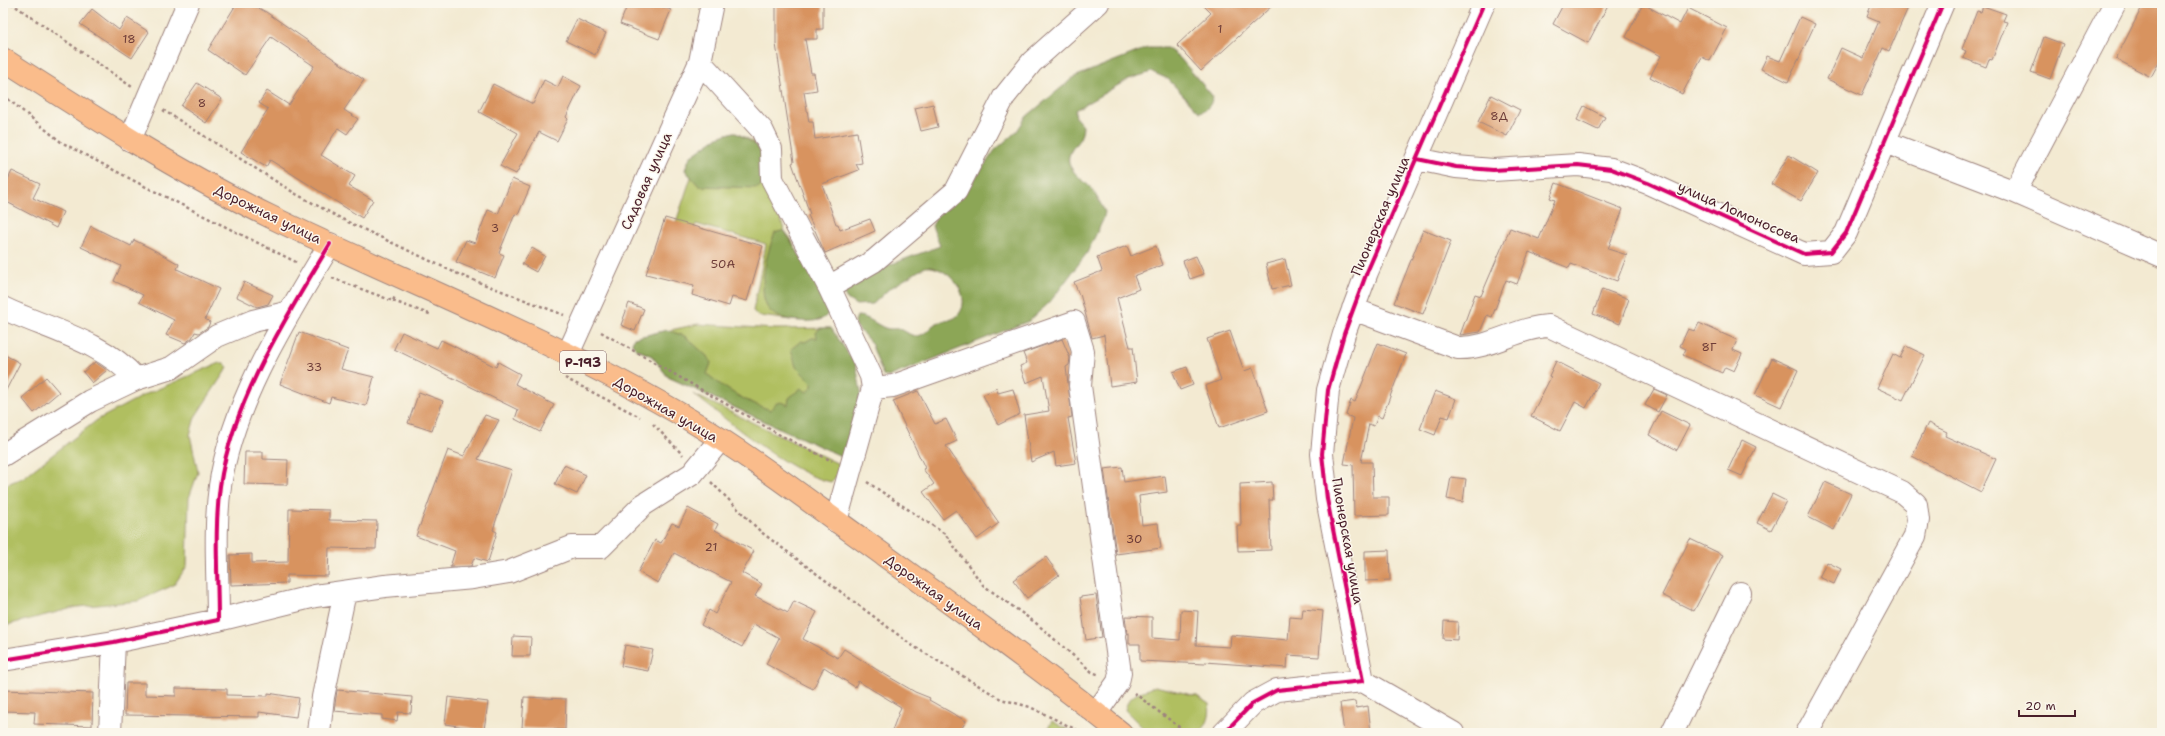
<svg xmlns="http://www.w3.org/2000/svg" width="2165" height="736" font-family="'Shantell Sans',sans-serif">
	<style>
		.green { fill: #b0bf61; stroke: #7d6f46 }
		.forest { fill: #8ca657; stroke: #6b6241 }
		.building { fill: #d8935e }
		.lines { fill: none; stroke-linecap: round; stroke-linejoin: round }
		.minor-casing { stroke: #9e847e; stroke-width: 24 }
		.major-casing { stroke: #9e847e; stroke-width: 24 }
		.path { stroke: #9e847e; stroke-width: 2.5; stroke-dasharray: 3 3; stroke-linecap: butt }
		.minor { stroke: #fff; stroke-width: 22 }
		.major { stroke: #fabc8b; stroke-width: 22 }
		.cycleway-casing { stroke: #fbf7ec; stroke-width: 6 }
		.cycleway { stroke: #d6006c; stroke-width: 4 }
		.labels { text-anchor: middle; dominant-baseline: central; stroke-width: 3; stroke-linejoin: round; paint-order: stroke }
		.number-label { font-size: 12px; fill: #6e3c38 }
		.shield { fill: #fbf7ec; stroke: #7f6065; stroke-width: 1 }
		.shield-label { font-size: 13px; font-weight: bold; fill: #4a1f2b }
		.street-label { font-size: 14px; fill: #4a1f2b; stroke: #fbf7ec }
	</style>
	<rect width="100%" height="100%" fill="#fbf7ec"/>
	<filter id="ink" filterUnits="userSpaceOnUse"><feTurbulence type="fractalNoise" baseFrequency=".025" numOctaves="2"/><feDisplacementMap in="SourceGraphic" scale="8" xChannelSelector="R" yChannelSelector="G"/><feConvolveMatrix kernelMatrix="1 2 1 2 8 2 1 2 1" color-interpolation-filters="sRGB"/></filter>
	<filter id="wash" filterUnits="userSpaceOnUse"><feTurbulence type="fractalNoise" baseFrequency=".012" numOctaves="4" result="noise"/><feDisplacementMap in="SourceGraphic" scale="16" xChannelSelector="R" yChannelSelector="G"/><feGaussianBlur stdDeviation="0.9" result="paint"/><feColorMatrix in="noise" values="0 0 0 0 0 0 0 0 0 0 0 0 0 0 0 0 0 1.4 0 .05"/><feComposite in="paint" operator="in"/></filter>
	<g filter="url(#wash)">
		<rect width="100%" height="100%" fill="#f3ead2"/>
		<path class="green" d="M734,132L754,142L769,178L784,230L791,239L828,314C809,327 779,317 758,316L753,311L766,244L696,224L690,239L672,234L691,177L685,170L690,157L718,137Z
			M698,324L775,329L831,328L856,365L779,428L668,377L652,356L636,349L632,343L634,338Z
			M219,363H224L228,367L195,417L190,435L198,472L189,498L187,566L174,585L138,601L77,607L3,626V486L24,477L97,420L144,395Z
			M693,394L841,465L835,478L831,482C789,474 728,420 693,394Z
			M1155,686L1197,696L1209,704C1211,715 1208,725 1199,733H1148L1125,710C1128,694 1142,692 1155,686Z
			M1052,721L1073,733H1045Z"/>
		<path class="forest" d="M1147,48H1167L1179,57L1210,93L1213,97C1211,105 1207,111 1199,112L1168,79L1152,72L1129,79L1075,110L1076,118L1083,126C1083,141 1072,145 1069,156C1066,170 1083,179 1091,188C1096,195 1101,204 1105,212L1103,220L1087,253L1050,302L1029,321L888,377L883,375L871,343L856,326L855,321L857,316C868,316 875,324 885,328C890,330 895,328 900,329C906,331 910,336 917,336C927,335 929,326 937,323C944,320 954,321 959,314C974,294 945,264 925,267L889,289L873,304L856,305L847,299L842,291L851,279L940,246L932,226L937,216L962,197L995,150L1017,131L1026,117L1074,77Z
			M734,132C760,146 763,149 769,178L758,188L699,186L685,170L690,157L718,137Z
			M784,230L832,307C829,313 826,318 819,320C807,323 778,321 769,310C756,293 767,251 775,233Z
			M820,328H831L856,365L861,392L843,457L668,377L652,356L636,349L632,343L634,338L667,330L685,336L709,358L711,363L707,374C728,391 746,402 771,410C774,402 781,400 788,405L789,398L801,388L807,392L812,387V383L796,367L791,349L801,341L805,342L812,338H817L816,333Z"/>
		<g id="blocks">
			<path class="building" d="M237,3H249L266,12L364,80L344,110L358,119L347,134L338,128L321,155L355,176L349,186L373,200L362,218L270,160L266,167L241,152L268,109L259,103L267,91L289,105L314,66L271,37L245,75L208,50Z
				M628,3H653L671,10L659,39L620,24Z
				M776,3H823V29H817V39H805L811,73H814L817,90L804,92L809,122H813L815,139L857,132L862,163L856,164L859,170L822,184L836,224H838L840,230L870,219L875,231L825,253L808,215L810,214L792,163L794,162L776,44Z
				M1201,3H1275L1201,71L1177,45L1211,13Z
				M1564,3H1609L1588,43L1553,24Z
				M1872,3H1910L1889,51L1883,48L1862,95L1827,79L1841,48L1863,58L1879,21L1867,16Z
				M2144,3H2155L2162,6V57L2151,77L2116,59Z
				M1643,4L1680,24L1688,8L1727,28L1710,61L1702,57L1682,94L1650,77L1661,56L1626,37Z
				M1983,6L2006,14L2003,21L2007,22L1992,60L1989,59L1986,67L1963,58L1966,51L1962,49L1977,11L1981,12Z
				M92,9L119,30L127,18L149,32L132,58L80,24Z
				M1800,17L1815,24L1788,82L1761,69L1767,56L1780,61Z
				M577,19L606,33L595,55L566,41Z
				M2044,37L2063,44L2050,79L2031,72Z
				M563,76L581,86L566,117L568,119L557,141L539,132L516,174L500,166L518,133L479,112L493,84L533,104L544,80L558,87Z
				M197,83L222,99L206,123L181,106Z
				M1491,95L1520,110L1507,136L1478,122Z
				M933,104L938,127L921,131L915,108Z
				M1584,106L1605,117L1598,130L1577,120Z
				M1789,155L1818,173L1801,201L1771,184Z
				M12,171L40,184L33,198L63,212L56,228L3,200V190Z
				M512,179L530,187L518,215L515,214L499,253L504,255L495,278L456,262L466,240L475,243L488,210L498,214Z
				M1556,183L1623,209L1608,249L1627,255L1617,281L1571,264L1569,268L1529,252L1517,284L1506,280L1492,317L1487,315L1480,332L1460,335L1475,294L1481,296L1510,228L1539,239L1555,200L1550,198Z
				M665,218L763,246L747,301L732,297L729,306L692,295L694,286L646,274Z
				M91,226L131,246L134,240L152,249L179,264L177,269L219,289L205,319L210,322L208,327L199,333L195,332L192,338L185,343L166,335L174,320L139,302L143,295L114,281L121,266L81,247Z
				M1423,230L1451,241L1423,314L1394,303Z
				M1127,246L1131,256L1156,246L1163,265L1134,276L1139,289L1117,298L1130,347H1133L1137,382L1110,386L1104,335L1092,338L1080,294L1079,295L1074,282L1102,271L1097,257Z
				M532,248L545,256L536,272L522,264Z
				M1196,256L1204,274L1190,279L1183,261Z
				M1285,259L1291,285L1272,289L1266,264Z
				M244,282L273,295L268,304L257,307L237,297Z
				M1602,289L1629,299L1620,324L1593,314Z
				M629,303L644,309L635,331L621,325Z
				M1699,323L1737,340L1733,350L1742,354L1734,371L1725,367L1722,373L1683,355L1686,349L1680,346L1688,329L1695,331Z
				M1230,331L1244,371L1253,368L1268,411L1219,428L1205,386L1221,380L1207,339Z
				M299,332L348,350L341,369L374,377L366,406L331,397L329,403L280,384Z
				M402,332L437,348L441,340L496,367L498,362L520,374L515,384L554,405L540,432L515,419L518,410L394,349Z
				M1062,339L1070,358L1069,365L1066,367L1072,417L1068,418L1076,463L1056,466L1054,452L1031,462L1024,415L1049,411L1043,376L1026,383L1020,366L1027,363L1023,353Z
				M1378,343L1406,354L1382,418L1378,416L1374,426L1369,424L1361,462H1372L1373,497H1389V515L1354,516L1353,465L1344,464L1353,418L1346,415L1351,400L1355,402Z
				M1906,346L1925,355L1903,400L1877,388L1893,354L1900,358Z
				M3,354L20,363L3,396Z
				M1772,358L1798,370L1781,407L1755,395Z
				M1556,361L1599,383L1586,408L1575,402L1560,431L1531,416L1551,377L1549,376Z
				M95,362L107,370L92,383L83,372Z
				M1187,367L1193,385L1180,390L1173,372Z
				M46,377L59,392L34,413L22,398Z
				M996,388L998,393L1013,389L1020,414L998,425L983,395Z
				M1654,389L1667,395L1658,412L1645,405Z
				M918,391L935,424L946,419L957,441L946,446L999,523L977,539L956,510L943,519L923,492L934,484L923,469L925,468L893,401Z
				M1435,391L1456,399L1449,418L1442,416L1435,435L1420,429Z
				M419,392L443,401L432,431L408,423Z
				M1661,411L1690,425L1677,450L1649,435Z
				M485,415L499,420L478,459L512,470L493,530L497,532L488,562L474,558L471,566L453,567H450L455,551L416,536L448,450L464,456Z
				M1928,423L1947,432L1945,436L1996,459L1981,492L1912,456Z
				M1742,440L1756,447L1742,476L1728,470Z
				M245,452H263V459L288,460L287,485L244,484Z
				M564,465L586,475L577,494L555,484Z
				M1122,467L1124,482L1165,476L1167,492L1139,496L1142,525L1158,523L1161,548L1116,554L1104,469Z
				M1451,477L1466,479L1463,502L1447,499Z
				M1272,482L1273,500H1269L1271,550L1238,551L1237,526H1241L1240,484Z
				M1825,482L1851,494L1834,530L1808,517Z
				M1772,494L1786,501L1771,530L1757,523Z
				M688,508L718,524L715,530L754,551L742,573L762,584L755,596L788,613L794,601L817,612L803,639L838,658L844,649L879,671L915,692L930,698L929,700L966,721L959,733H891L901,707L858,681L855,687L824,667L813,689L766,664L779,638L754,624L742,647L701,625L709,610L715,614L731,582L674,553L658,583L638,572L655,540L661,543L672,523L679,526Z
				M289,509L329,510V520L377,521L376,549L329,548L328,576L287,575V583L231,585L230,555L252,554V563L288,562Z
				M1690,539L1723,555L1694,611L1662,595Z
				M1389,550L1390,580L1365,581V551Z
				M1046,557L1059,575L1027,598L1013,580Z
				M1827,562L1841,569L1834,584L1819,577Z
				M1096,595L1102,637L1086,640L1080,597Z
				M1303,609L1323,611L1319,657L1288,655L1287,668L1205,662V664L1140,661V644H1129V633L1127,634L1125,616L1152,617V638L1180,640L1181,610L1198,611L1196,645L1230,647L1231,635L1288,640L1290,617L1302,618Z
				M1444,621L1458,622L1457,640L1443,639Z
				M513,636L531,637L530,656H512Z
				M625,645L653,650L648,671L621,666Z
				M126,683H145V695L176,696V688L227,689V695L268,696V693L299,698L296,717L259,712V717L125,715Z
				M3,690L93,693L92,726L34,724L35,712L3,711Z
				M337,690L412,697L411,713L398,712L397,721L382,719V715L334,711Z
				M448,697L488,702L484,730L445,724Z
				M524,697L566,699L565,730L522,728Z
				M1355,701L1356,708L1368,706L1371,732L1344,733L1340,703Z"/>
		</g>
	</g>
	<g filter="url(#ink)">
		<use href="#blocks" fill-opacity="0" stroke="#9e847e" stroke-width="1"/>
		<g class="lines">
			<defs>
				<path id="minor" d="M700,62L762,130L771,149L772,179L829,287L871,376L873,388L836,521
					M130,140L188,3
					M1885,142L2015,192L2162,256
					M1417,159L1456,167L1493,170L1578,165L1611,169L1648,183L1804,254L1831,252L1846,233L1943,3
					M2015,192L2115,3
					M829,287L874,261L956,191L1004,97L1032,62L1098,3
					M3,308C47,329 103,341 136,379
					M1353,309L1458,348C1490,349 1518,327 1549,326L1902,492L1916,504L1918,520L1915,536L1807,733
					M568,354L700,62L712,3
					M873,388L893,386L1074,322L1083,351L1080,386L1120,673L1118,682L1096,713
					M3,455L90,401L136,379L171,368L217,336L253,321L290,312
					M218,620L315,596L385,586L473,578L509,572L572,547H601L643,505L692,474L720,440
					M3,660L114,642L218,620C218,575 214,530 220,486C232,402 287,316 330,244
					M1363,681L1327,499L1322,454L1328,390L1344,334L1367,272L1484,3
					M110,733L114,642
					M319,733L323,697L345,592
					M1224,733L1253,703L1277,690L1363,681L1453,733
					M1672,733L1740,593"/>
				<path id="major" d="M3,59C90,115 177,171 269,216C409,284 556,340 690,420C750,456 806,499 863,540C950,603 1037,666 1121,733"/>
			</defs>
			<use href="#minor" class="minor-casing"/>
			<use href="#major" class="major-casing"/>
			<path class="path" d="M11,3L132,87
				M3,95L61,142L142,185L296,262
				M163,110L296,194L344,220L460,275L564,315
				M332,278L393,301L395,296
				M393,301L432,315
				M601,332L780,435L832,461
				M565,378L640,417
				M653,424L683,455
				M711,482L761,532L913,646L1001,699L1030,707L1083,733
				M867,482L945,534L983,585L1037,624L1092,672L1100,675
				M1134,693L1187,733"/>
			<use href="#minor" class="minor"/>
			<use href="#major" class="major"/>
			<defs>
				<path id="cycleway" d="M1417,159L1456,167L1493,170L1578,165L1611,169L1648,183L1804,254L1831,252L1846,233L1943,3
					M3,660L114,642L218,620C218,575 214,530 220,486C232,402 287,316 330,244
					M1224,733L1253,703L1277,690L1363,681L1327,499L1322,454L1328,390L1344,334L1367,272L1484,3"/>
			</defs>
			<use href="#cycleway" class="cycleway-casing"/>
			<use href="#cycleway" class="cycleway"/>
		</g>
	</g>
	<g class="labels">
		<g class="number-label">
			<text x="1220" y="29">1</text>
			<text x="129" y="39">18</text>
			<text x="202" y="103">8</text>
			<text x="1499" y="116">8Д</text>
			<text x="495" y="228">3</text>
			<text x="723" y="264">50А</text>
			<text x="1709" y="347">8Г</text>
			<text x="314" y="367">33</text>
			<text x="1134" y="539">30</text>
			<text x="711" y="547">21</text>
		</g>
		<rect class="shield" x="560" y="351" width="46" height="22" rx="3"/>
		<g class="shield-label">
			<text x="583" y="362">Р-193</text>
		</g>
		<g class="street-label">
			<text transform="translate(646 181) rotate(-66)">Садовая улица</text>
			<text transform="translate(1739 212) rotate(24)">улица Ломоносова</text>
			<text transform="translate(268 214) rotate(26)">Дорожная улица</text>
			<text transform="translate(1380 216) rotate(-67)">Пионерская улица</text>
			<text transform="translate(666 409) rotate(30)">Дорожная улица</text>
			<text transform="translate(1348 541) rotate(80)">Пионерская улица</text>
			<text transform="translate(934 592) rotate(36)">Дорожная улица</text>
		</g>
	</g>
	<rect width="2165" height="736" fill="none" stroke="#fbf7ec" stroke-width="16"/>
	<path d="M2019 710v6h56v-6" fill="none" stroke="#4a1f2b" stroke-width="2"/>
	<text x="2025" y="710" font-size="12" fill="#4a1f2b" stroke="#fbf7ec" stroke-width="3" paint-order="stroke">20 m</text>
</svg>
